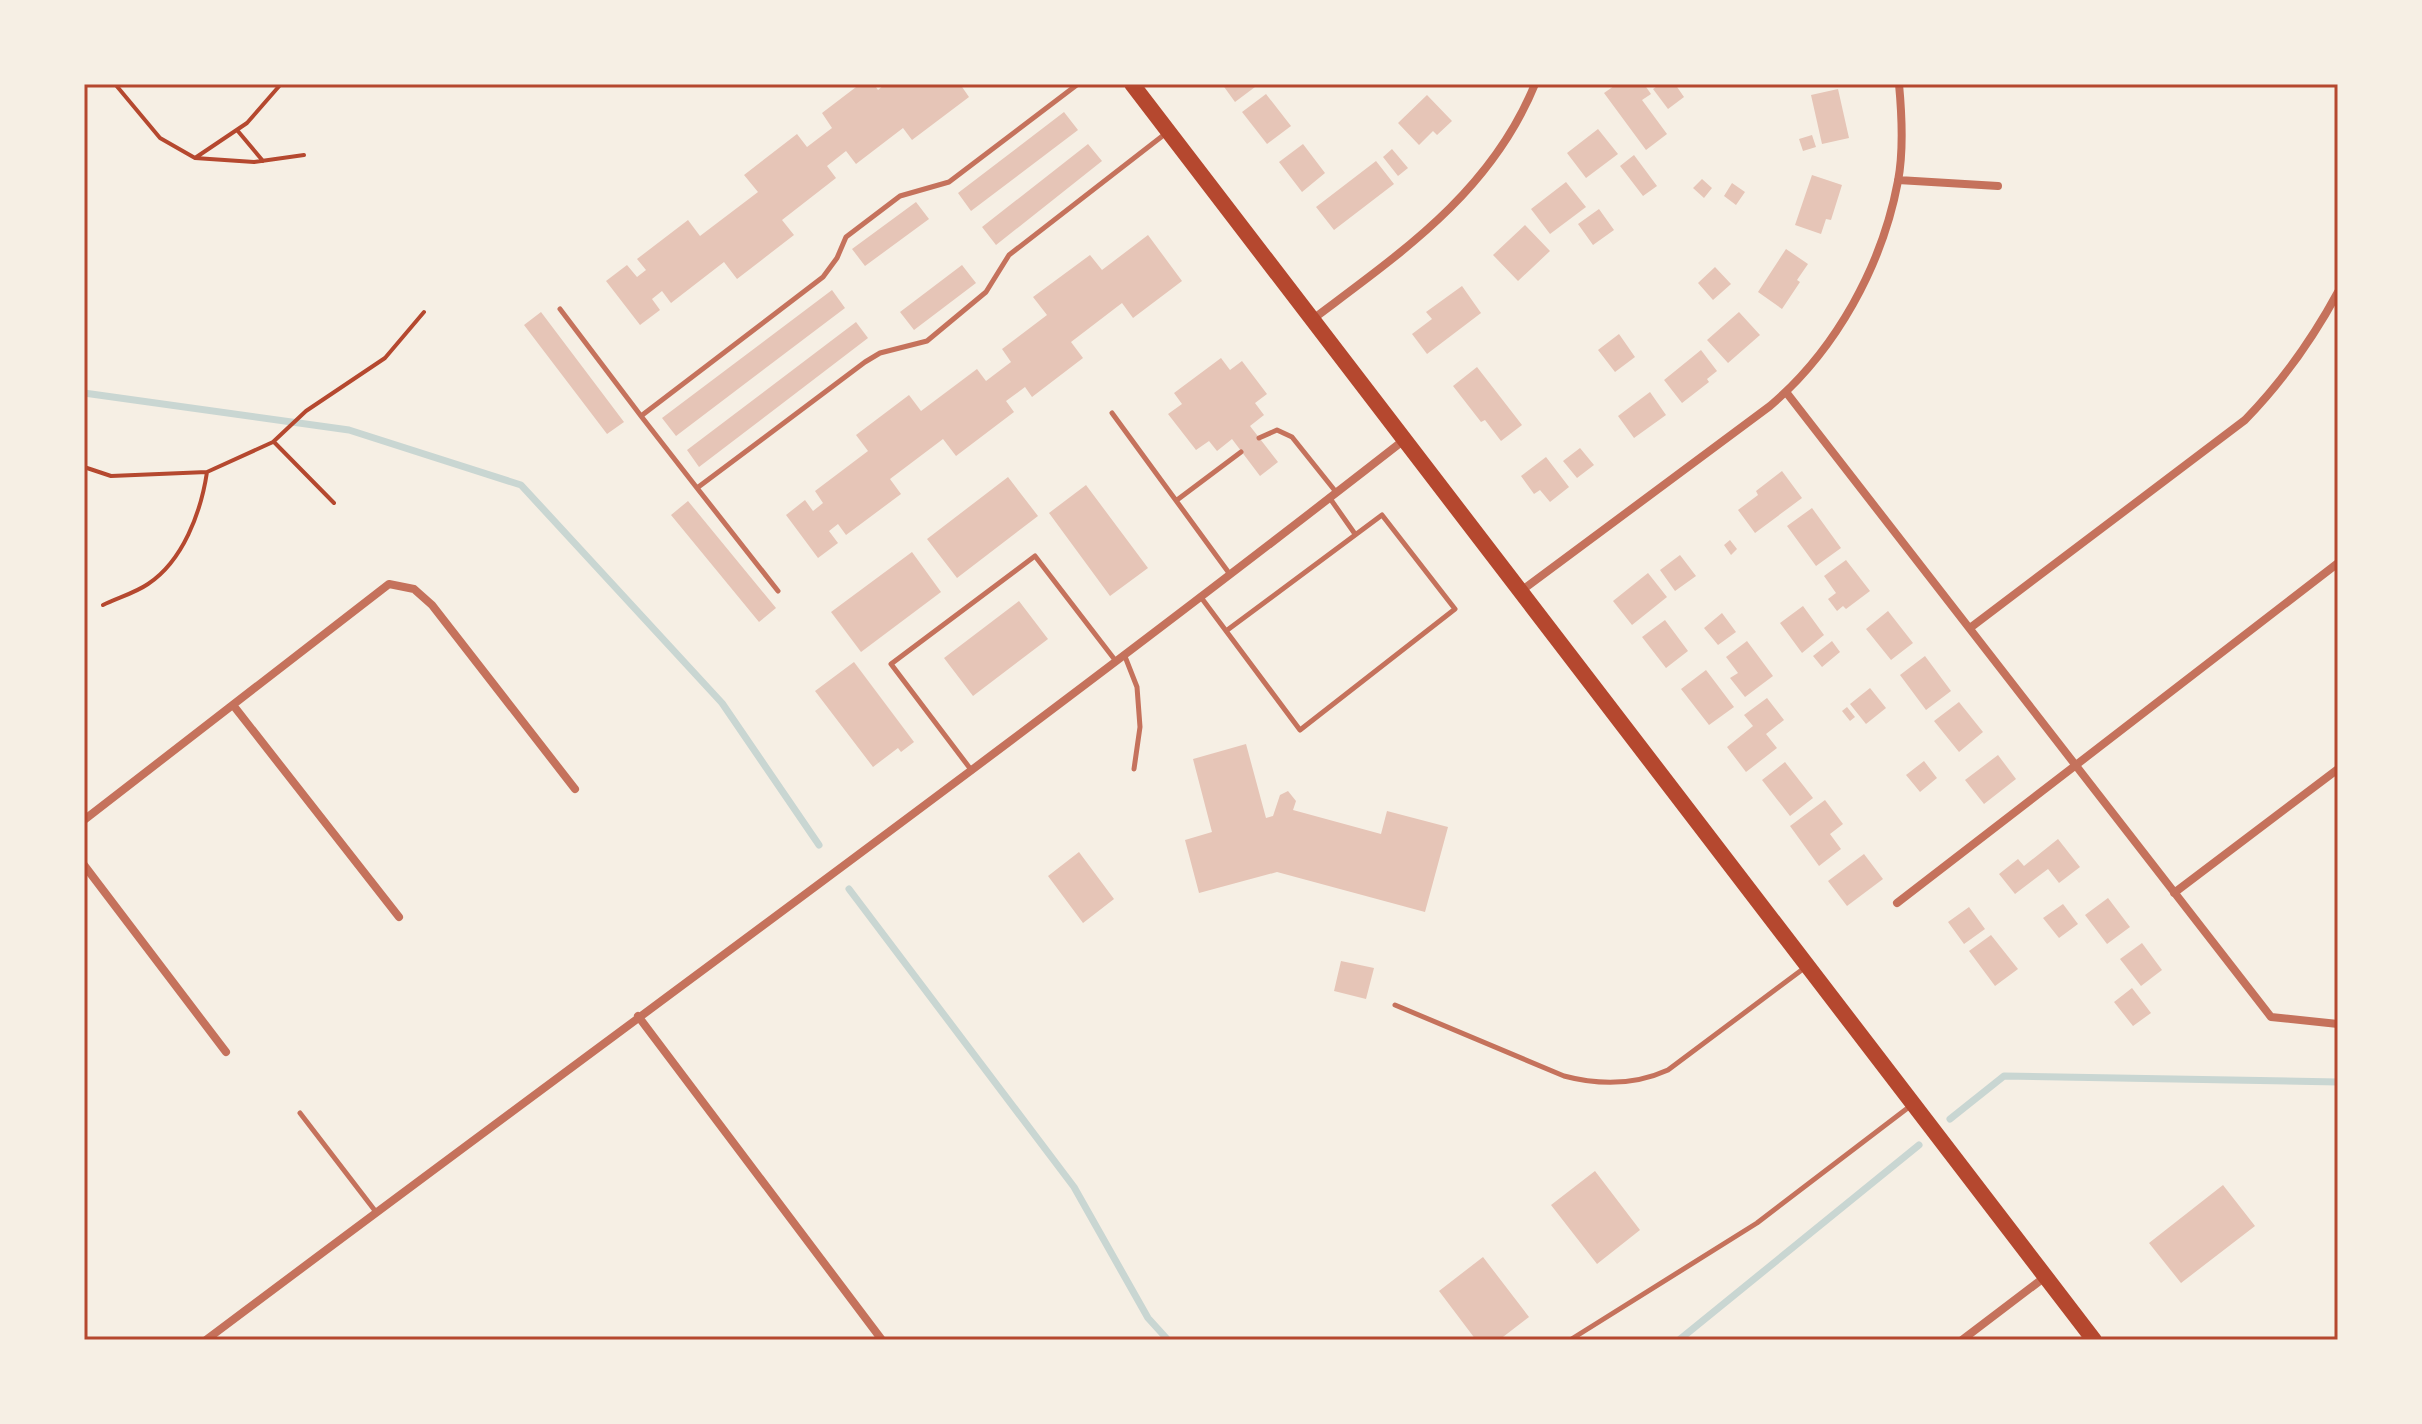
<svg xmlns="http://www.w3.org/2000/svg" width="2422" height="1424" font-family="'Source Sans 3',sans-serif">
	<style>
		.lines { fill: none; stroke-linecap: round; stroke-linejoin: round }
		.stream { stroke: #c9d6d2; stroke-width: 7 }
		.building { fill: #e6c5b7 }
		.path { stroke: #b5482f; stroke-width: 4 }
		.service { stroke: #c5725c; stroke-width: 5 }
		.minor { stroke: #c5725c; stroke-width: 8 }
		.primary { stroke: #b5482f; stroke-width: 16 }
		.neatline { fill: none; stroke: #b5482f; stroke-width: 3 }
	</style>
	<rect width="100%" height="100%" fill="#f6efe4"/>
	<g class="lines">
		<path class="stream" d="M84,393L349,430L521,485L722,703L819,845
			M849,889L1074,1187L1148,1318L1168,1340
			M1950,1119L2004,1076L2338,1082
			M1679,1340L1919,1145"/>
	</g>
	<path class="building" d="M860,84H874L878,90L885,84H960L969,97L912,140L903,128L856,164L846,151L827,166L836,178L782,220L794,235L737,279L724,262L671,303L662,291L652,299L660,310L640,325L606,281L627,265L637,277L646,270L637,259L688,220L700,236L758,192L744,175L797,134L807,147L832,128L822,113Z
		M1222,84H1259L1235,102Z
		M1612,84H1644L1651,94L1642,100L1667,134L1646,150L1604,93L1614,86Z
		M1660,84H1675L1684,97L1668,109L1653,89Z
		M1838,89L1849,138L1822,144L1811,95Z
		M1266,94L1291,126L1267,144L1242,112Z
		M1427,95L1452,121L1437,135L1433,131L1419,145L1398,123Z
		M1064,112L1078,130L971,211L958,193Z
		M1598,129L1618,154L1586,178L1567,153Z
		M1812,135L1816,147L1803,151L1799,139Z
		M1088,144L1102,161L996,245L982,227Z
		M1303,144L1325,173L1302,192L1279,162Z
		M1392,149L1408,168L1398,176L1383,157Z
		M1634,155L1657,186L1643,196L1620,166Z
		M1376,161L1394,184L1334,230L1316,207Z
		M1812,175L1842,185L1831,220L1826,219L1821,234L1795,225Z
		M1702,179L1712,188L1704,198L1693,188Z
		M1566,182L1586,207L1550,234L1531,209Z
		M1732,183L1745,192L1736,205L1724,196Z
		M916,202L929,219L865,266L852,249Z
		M1599,209L1614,230L1593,245L1578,224Z
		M1525,225L1550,251L1518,281L1493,255Z
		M1148,235L1182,281L1133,318L1122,303L1071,342L1083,358L1032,397L1025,387L1006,401L1014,412L956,456L943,439L890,479L901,494L846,535L838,524L829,531L838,543L818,558L786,515L805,500L813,511L823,503L815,491L868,451L856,435L909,395L921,411L977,369L986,381L1011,362L1002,349L1047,315L1033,297L1090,255L1102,270Z
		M1786,249L1808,264L1797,280L1800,282L1782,309L1758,292Z
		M962,265L976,283L914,330L900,312Z
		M1715,267L1731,284L1713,300L1698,283Z
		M1462,286L1481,313L1427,354L1412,334L1432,319L1426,312Z
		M832,290L845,308L676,436L662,418Z
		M541,312L624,422L607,434L524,325Z
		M1739,312L1760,335L1728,363L1707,340Z
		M856,322L868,338L699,467L687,450Z
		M1619,334L1635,357L1615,372L1598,350Z
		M1701,350L1717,371L1707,379L1709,382L1682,403L1664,380Z
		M1221,358L1230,370L1242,361L1267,394L1255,403L1264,415L1250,426L1278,462L1260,476L1232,439L1217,451L1209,441L1196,450L1168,414L1182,404L1174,393Z
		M1477,367L1522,425L1501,441L1485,420L1481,422L1453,386Z
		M1650,392L1666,415L1634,438L1618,416Z
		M1580,448L1594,465L1577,478L1563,461Z
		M1546,457L1569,487L1550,502L1540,490L1534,494L1521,476Z
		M1782,471L1802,498L1755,533L1738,510L1758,495L1756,491Z
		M1008,477L1038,516L957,578L927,539Z
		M1086,485L1148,568L1110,596L1049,513Z
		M688,501L776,608L759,622L671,515Z
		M1812,508L1841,548L1816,566L1787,526Z
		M1730,540L1737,549L1731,555L1724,545Z
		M912,552L941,592L861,652L831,612Z
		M1680,555L1696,576L1675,591L1660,570Z
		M1846,560L1870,591L1846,609L1843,606L1837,611L1828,599L1836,593L1824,576Z
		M1648,573L1667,597L1632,625L1613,601Z
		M1019,601L1048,639L973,696L944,658Z
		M1803,606L1824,635L1802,653L1780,623Z
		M1888,611L1913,643L1891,660L1866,629Z
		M1722,613L1736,632L1718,645L1704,628Z
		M1665,620L1688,651L1666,668L1642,637Z
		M1747,641L1773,676L1745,697L1730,678L1738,673L1726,657Z
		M1832,641L1840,652L1822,667L1813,656Z
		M1925,656L1951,691L1926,710L1900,675Z
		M854,662L914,742L901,752L898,748L873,767L815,691Z
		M1706,670L1734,707L1709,725L1681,689Z
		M1870,688L1886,708L1866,724L1850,704Z
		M1767,698L1784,720L1766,734L1777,748L1746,772L1727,747L1753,726L1744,715Z
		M1959,702L1983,732L1959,752L1934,721Z
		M1847,707L1855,717L1850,721L1842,711Z
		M1246,744L1266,818L1273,816L1280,795L1288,791L1296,801L1293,810L1381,834L1387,811L1448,827L1425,912L1277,872L1199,893L1185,840L1212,832L1193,759Z
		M1998,755L2016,779L1984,804L1965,780Z
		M1924,761L1937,778L1920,792L1906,775Z
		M1785,762L1813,798L1790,816L1762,780Z
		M1825,800L1843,824L1830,834L1841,849L1819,866L1790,826Z
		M2058,839L2080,867L2059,883L2048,869L2015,894L1999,874L2018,859L2024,866Z
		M1079,852L1114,899L1083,923L1048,876Z
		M1864,854L1883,879L1847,906L1828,881Z
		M2108,898L2130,927L2107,944L2085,915Z
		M2063,904L2078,924L2059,938L2043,918Z
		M1969,907L1985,929L1964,944L1948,922Z
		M1991,935L2018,969L1995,986L1969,951Z
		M2142,943L2162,970L2141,986L2120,959Z
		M1341,961L1374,968L1366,999L1334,991Z
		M2132,988L2151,1013L2133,1026L2114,1002Z
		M1595,1171L1640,1230L1597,1264L1551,1205Z
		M2223,1185L2255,1226L2181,1283L2149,1243Z
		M1483,1257L1529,1317L1499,1340H1476L1439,1291Z"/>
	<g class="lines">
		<path class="path" d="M115,84L160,138L195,158L247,123L281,84
			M237,130L263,161
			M195,158L254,162L304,155
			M274,442L334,503
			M84,467L111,476L207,472L273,442L306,411L385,358L424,312
			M103,605C117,598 135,593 148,584C183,561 201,512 207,472"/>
		<path class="service" d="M1078,84L949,182L900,196L846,237L837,258L823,277L641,416L697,488L865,362L880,353L927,341L986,292L1009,255L1165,134
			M560,309L641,416
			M1112,413L1229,573
			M1259,438L1277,430L1292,437L1336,492
			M697,488L778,591
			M1329,497L1355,534
			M1177,500L1241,452
			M1200,596L1300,730L1455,609L1382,515L1226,631
			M1124,654L1137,687L1140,727L1134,769
			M972,771L891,664L1035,556L1115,660
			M1395,1005L1564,1076C1598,1085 1635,1085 1668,1070L1803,969
			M300,1113L376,1212
			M1570,1340L1757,1223L1909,1107"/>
		<path class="minor" d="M1898,180L1998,186
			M1313,319C1402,252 1491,192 1535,84
			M1786,392L2271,1017L2338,1024
			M1521,591L1770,406C1836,350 1882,266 1898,181C1904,150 1902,116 1899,84
			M1970,628L2245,420C2283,381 2312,340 2338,292
			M233,705L399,917
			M84,820L389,584L414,589L432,605L575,789
			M84,865L226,1052
			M2174,893L2338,769
			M1897,903L2338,563
			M638,1016L882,1340
			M206,1340C605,1040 1010,748 1404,440
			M1962,1340L2045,1277"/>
		<path class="primary" d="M1132,84L2094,1340"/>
	</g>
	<rect width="2422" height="1424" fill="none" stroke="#f6efe4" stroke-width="172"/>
	<rect x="86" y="86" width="2250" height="1252" class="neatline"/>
</svg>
